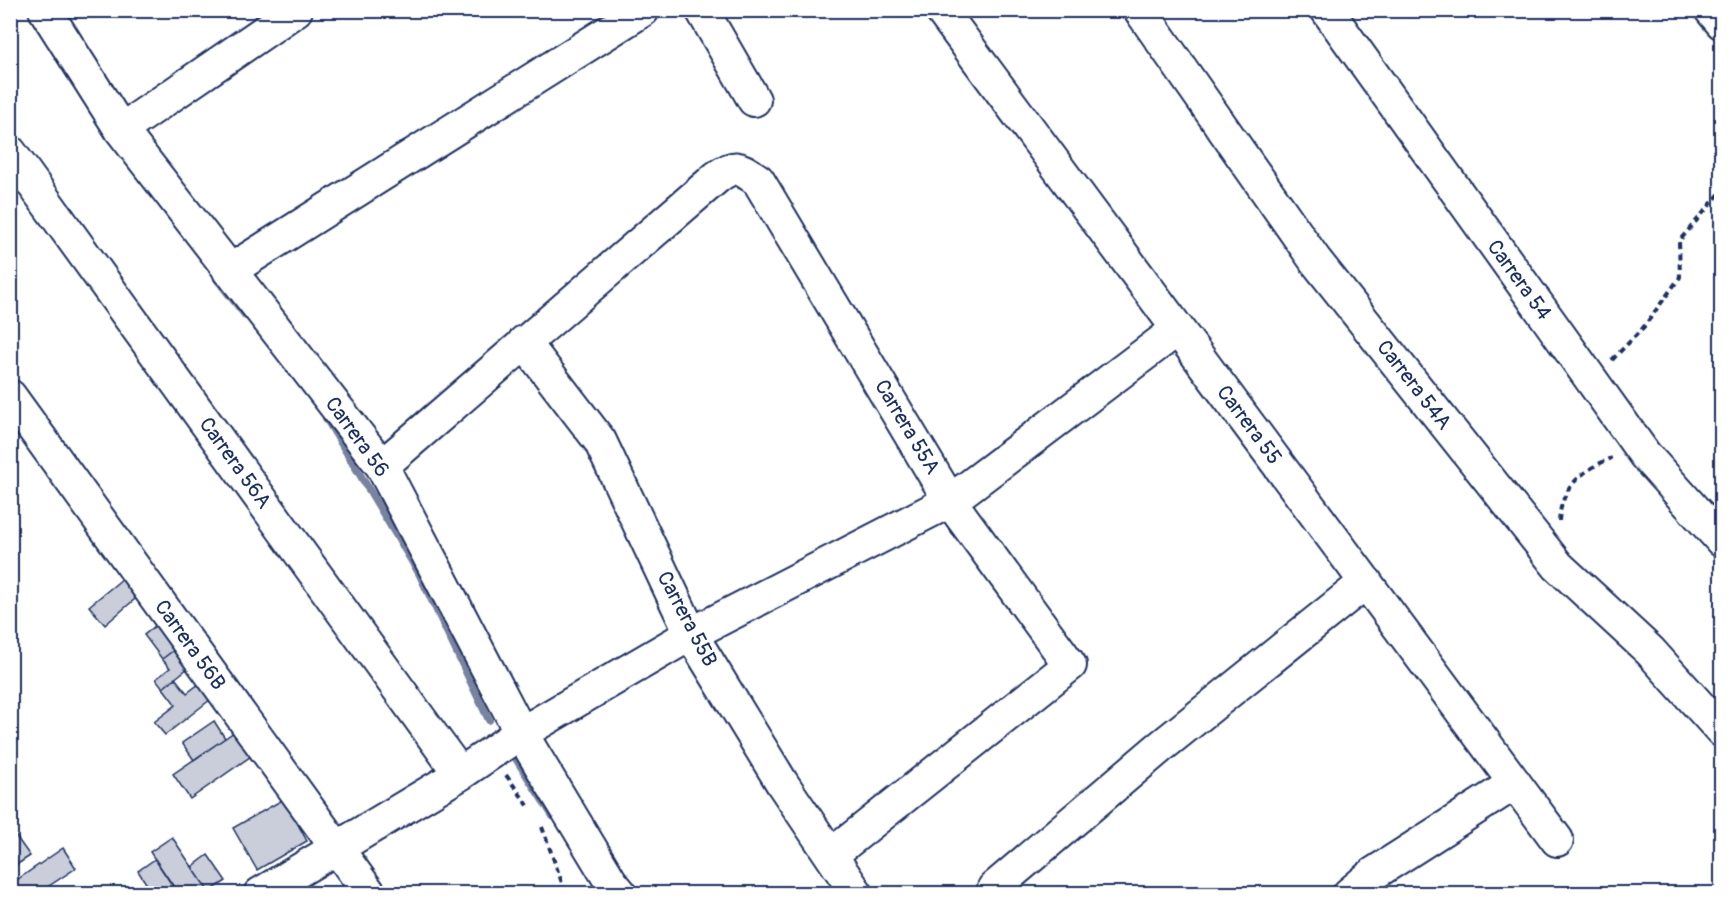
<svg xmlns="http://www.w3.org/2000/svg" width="1732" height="904" font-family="Pangolin,sans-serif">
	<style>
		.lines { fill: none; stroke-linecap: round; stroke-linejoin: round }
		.stream { stroke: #77839f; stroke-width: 8 }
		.building { fill: #caceda; stroke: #1b2f5e; stroke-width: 1.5 }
		.minor-casing { stroke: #1b2f5e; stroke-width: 36 }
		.path { stroke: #1b2f5e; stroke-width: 4; stroke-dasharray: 6 4.5; stroke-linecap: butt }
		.minor { stroke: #fff; stroke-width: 32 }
		.labels { text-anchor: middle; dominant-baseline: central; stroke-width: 4.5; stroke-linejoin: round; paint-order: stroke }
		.street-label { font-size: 21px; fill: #1b2f5e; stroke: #fff }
	</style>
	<rect width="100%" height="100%" fill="#fff"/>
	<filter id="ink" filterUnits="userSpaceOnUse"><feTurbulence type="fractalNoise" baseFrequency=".0167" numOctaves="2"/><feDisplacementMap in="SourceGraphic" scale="12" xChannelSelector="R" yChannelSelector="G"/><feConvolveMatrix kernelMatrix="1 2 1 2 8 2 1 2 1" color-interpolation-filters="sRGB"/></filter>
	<g filter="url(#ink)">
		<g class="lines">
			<path class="stream" d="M217,279L246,316
				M326,418L419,573L489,720
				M515,757L553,816"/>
		</g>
		<path class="building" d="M127,575L142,593L105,625L89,606Z
			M160,622L179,646L162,659L144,635Z
			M179,646L193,664L163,688L156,679L170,668L162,659Z
			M175,678L187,693L203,681L215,696L165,735L154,722L176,705L163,688Z
			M214,721L225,738L194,760L182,743Z
			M237,730L254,754L190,799L173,774Z
			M284,799L307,841L257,870L233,828Z
			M15,835L30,856L10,869V838Z
			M172,837L209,892L207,894H178L150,852Z
			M63,848L76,868L43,890L45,894H17L11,884Z
			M208,855L226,881L209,892L192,867Z
			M155,859L178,893L177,894H153L138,871Z"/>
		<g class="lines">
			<defs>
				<path id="minor" d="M45,10L121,130L382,466L521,733L611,882L621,894
					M702,10L754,100
					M941,10L1557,840
					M1140,10L1315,260L1558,566L1650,651L1722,731
					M1327,10L1645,455L1722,541
					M1711,10L1722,23
					M121,130L296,10
					M10,152L460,774
					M229,271L643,10
					M524,342L600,441L691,634L782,783L857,894
					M10,396L370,894
					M382,466L717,177C736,163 739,168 758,180L950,501L1070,665L831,855
					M994,888L1159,748L1366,582
					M260,894L460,774L513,738L691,634L950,501L1178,329
					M1349,894L1373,874L1515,783"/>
			</defs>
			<use href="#minor" class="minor-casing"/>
			<path class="path" d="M1612,360L1643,328L1680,277L1679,241L1722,191
				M1559,521C1561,487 1582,470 1612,458
				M506,775L530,808
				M542,827L566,894"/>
			<use href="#minor" class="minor"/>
		</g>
	</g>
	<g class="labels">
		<g class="street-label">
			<text transform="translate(1519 280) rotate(54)">Carrera 54</text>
			<text transform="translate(1414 385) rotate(52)">Carrera 54A</text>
			<text transform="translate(1249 425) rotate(53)">Carrera 55</text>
			<text transform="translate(907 427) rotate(59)">Carrera 55A</text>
			<text transform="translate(357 437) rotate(54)">Carrera 56</text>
			<text transform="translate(235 463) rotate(54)">Carrera 56A</text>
			<text transform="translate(687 619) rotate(62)">Carrera 55B</text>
			<text transform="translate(190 645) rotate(54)">Carrera 56B</text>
		</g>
	</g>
	<rect width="1732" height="904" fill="none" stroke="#fff" stroke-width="36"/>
	<rect x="18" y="18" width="1696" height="868" fill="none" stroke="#1b2f5e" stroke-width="2" filter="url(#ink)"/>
</svg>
